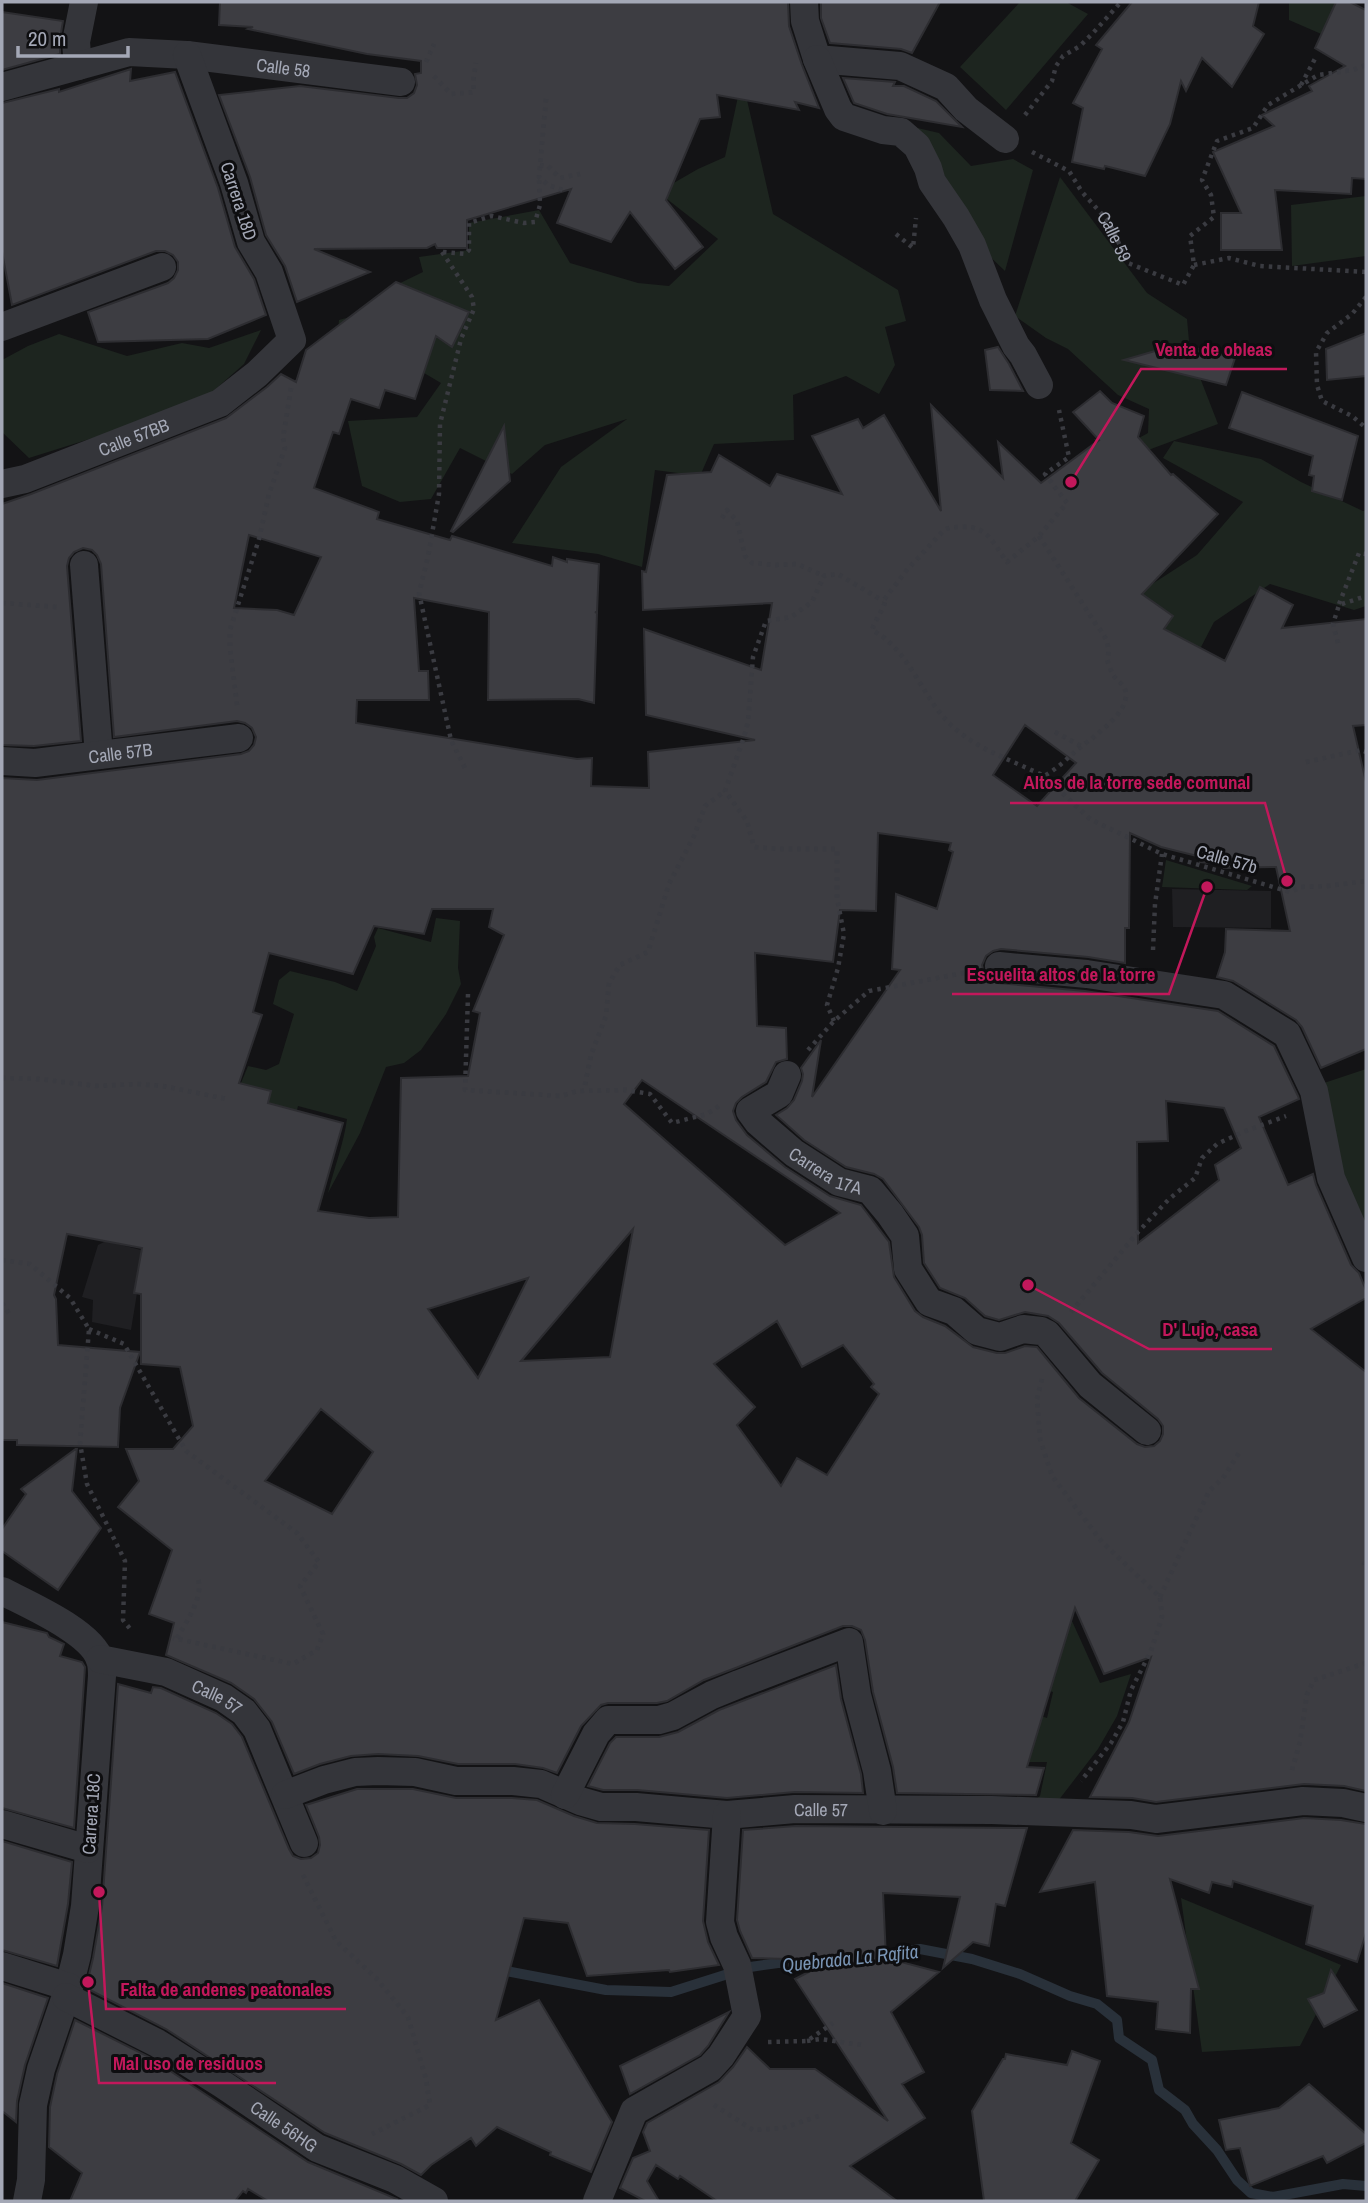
<svg xmlns="http://www.w3.org/2000/svg" width="1368" height="2203" font-family="'Archivo Narrow',sans-serif">
	<style>
		.built { fill: #1f1f22 }
		.green { fill: #1d251f }
		.lines { fill: none; stroke-linecap: round; stroke-linejoin: round }
		.stream { stroke: #29313a; stroke-width: 10 }
		.building { fill: #3d3d42; stroke: #2d2d31; stroke-width: 2; fill-rule: evenodd }
		.path { stroke: #3a3b41; stroke-width: 4.5; stroke-dasharray: 3.5 5; stroke-linecap: butt }
		.minor { stroke: #34353a; stroke-width: 28 }
		.labels { text-anchor: middle; dominant-baseline: central; stroke-width: 6; stroke-linejoin: round; paint-order: stroke }
		.street-label { font-size: 18px; fill: #a4a8b6; stroke: #0e0e10 }
		.water-label { font-size: 19px; font-style: italic; fill: #7994b4; stroke: #0e0e10 }
		.leader { fill: none; stroke: #c2185b; stroke-width: 2.5 }
		.callout-dot { fill: #c2185b; stroke: #0e0e10; stroke-width: 2.5 }
		.callout-label { font-size: 19px; text-anchor: middle; font-weight: bold; fill: #c2185b; stroke: #0e0e10; stroke-width: 6; stroke-linejoin: round; paint-order: stroke }
	</style>
	<rect width="100%" height="100%" fill="#131315"/>
	<path class="built" d="M1172,889L1271,891V928L1173,927Z
		M106,1241L141,1250L134,1292L137,1293L131,1330L92,1322L93,1300L82,1297L98,1245Z"/>
	<path class="green" d="M1020,2H1066L1088,14L1006,110L960,67Z
		M1289,2H1335L1326,36L1289,20Z
		M742,78L773,214L898,290L906,321L885,327L895,365L879,394L846,376L793,395L794,440L714,444L700,476L655,470L642,567L598,554L512,543L561,467L627,419L545,445L512,474L460,448L431,499L400,502L362,486L348,421L417,417L441,383L385,350L337,340L339,320L393,305L394,286L423,272L419,257L469,250V223L539,210L570,263L638,283L669,286L718,239L658,192L698,169L725,157Z
		M909,126L939,133L971,166L1013,159L1033,170L1005,271L982,249L942,189L940,161L922,145Z
		M1060,177L1147,293L1187,319L1190,352L1218,424L1108,465L1094,439H1137L1148,433L1149,409L1118,395L1068,349L1046,338L1015,316Z
		M1366,196V256L1292,266L1291,205Z
		M261,330L244,364L202,401L115,431L29,458L2,432V360L28,346L59,334L127,356L182,343L209,348Z
		M1174,441L1261,459L1301,482L1363,511L1366,510V606L1354,610L1270,584L1214,622L1173,701L1126,601L1197,555L1243,502L1163,458Z
		M1166,860L1252,886L1247,890L1162,887Z
		M436,918L460,921L458,968L461,984L446,1014L421,1050L404,1063L386,1067L360,1133L328,1193C334,1169 344,1142 347,1119L298,1106L286,1153L234,1100L248,1066L266,1070L279,1064L294,1014L273,1004L279,980L290,971L335,982L357,991L376,946L374,937L378,928L431,942Z
		M1366,1069V1238L1336,1172L1324,1083Z
		M1072,1621L1100,1683L1131,1674L1117,1716L1098,1749L1058,1801L1029,1805L1040,1796L1047,1762H1013L1029,1712L1047,1718L1053,1692L1033,1686L1047,1633Z
		M1181,1898L1341,1965L1300,2046L1202,2052Z"/>
	<g class="lines">
		<path class="stream" d="M875,1957L920,1949L972,1959L1020,1974L1070,1996L1097,2004L1117,2020L1119,2038L1152,2060L1159,2090L1185,2110L1193,2124L1217,2150L1237,2180L1251,2193L1273,2197L1343,2184L1366,2186
			M496,1969L606,1990L671,1992L750,1967L778,1963L841,1962"/>
	</g>
	<path class="building" d="M220,2H788L789,26L802,65L819,108L795,102L799,110L717,95L720,117L700,119L666,200L703,247L675,269L630,212L611,242L557,223L571,189L467,220V248H437L435,244L427,248L314,249L370,272L297,302L285,266L266,235L250,177L219,95L300,86L399,98H407L414,93L417,85L415,74L421,73V61L367,54L248,29L253,27L219,25Z
		M821,2H940L912,53L901,49L830,43L821,18Z
		M1132,2H1259L1253,26L1264,34L1232,87L1202,58L1186,91L1181,81L1170,124L1145,176L1105,166L1104,169L1072,162L1083,108L1073,103L1102,49L1096,45Z
		M1336,2H1350L1366,10V179L1352,178L1351,194L1275,190L1282,250H1221V213H1241L1213,152L1274,126L1262,115L1312,91L1309,86L1345,66L1315,48Z
		M2,12L63,21L60,39V54L2,70Z
		M131,69L130,81L175,72L218,188L235,247L254,279L266,315L208,339L98,342L88,312L168,283L174,278L178,270V262L173,255L165,251H156L12,305L2,252V103L59,89V92Z
		M843,78L895,82L893,86H904L936,101L962,127L887,114L854,103Z
		M396,282L469,312L452,347L436,336L415,399L385,390L379,408L351,399L339,434L333,432L314,488L379,512L377,519L450,540L452,536L552,566L553,557L567,562V559L599,564L597,612H595L597,613L594,703L578,699L488,700L489,612L414,598L419,671H428L429,700H357L356,723L577,759L592,758L591,786L649,788L648,752L755,740L646,715L644,629L761,670L772,603L643,610L642,571L646,572L667,475L711,472L719,455L770,486L777,474L842,494L812,436L858,419L863,428L884,415L941,511L931,405L1003,478L998,442L1041,483L1099,440L1073,412L1100,391L1112,403L1144,416L1138,437L1171,475L1173,474L1218,514L1142,594L1173,616L1164,629L1225,661L1260,587L1293,605L1282,628L1366,619V725L1353,726L1366,782V1049L1321,1068L1302,1027L1296,1020L1233,981L1217,977L1225,952L1226,929L1290,931L1276,867L1224,868L1221,864L1200,862L1201,857L1161,847L1130,833L1129,928H1125V963L1088,957L1001,949L993,951L986,956L982,965L984,974L989,979L998,983L1085,991L1218,1011L1274,1046L1298,1096L1299,1099L1259,1117L1288,1185L1313,1174L1316,1185L1351,1265L1359,1273L1366,1290V1298L1311,1329L1366,1372V1791L1344,1786L1304,1784L1156,1802L1132,1798L1090,1797L1129,1722L1151,1657L1104,1674L1075,1608L1027,1767L1044,1768L1036,1795L897,1793L893,1767L873,1692L865,1640L861,1630L852,1626H843L733,1669L704,1680L667,1701L657,1703H608L601,1705L581,1726L557,1773L543,1768L515,1764H458L418,1756L378,1754L351,1756L320,1764L294,1774L272,1722L254,1699L231,1683L166,1655L174,1623L149,1614L172,1550L118,1507L139,1481L126,1449H173L193,1426L180,1367L141,1364V1294L134,1293L142,1248L67,1234L54,1295L56,1299L58,1345L140,1352L120,1408L118,1447L17,1445V1440H2V778L37,780L241,754L249,751L254,745L256,737L252,728L245,723L237,721L114,737L101,564L97,555L92,550L83,548L74,552L69,558L67,566L81,741L34,746L2,745V504L31,494L226,418L267,387L281,374L296,382L306,350ZM249,535L321,557L294,615L277,610L234,608ZM1025,725L1076,763L1037,806L993,775ZM878,833L951,843L949,850L953,852L937,909L896,894L892,969L900,970L812,1097L821,1040L801,1068L803,1074L802,1081L794,1100L787,1108L776,1115L804,1140L846,1167L874,1174L883,1179L919,1227L922,1235L924,1263L940,1288L965,1298L985,1316L999,1320L1025,1312L1048,1316L1059,1323L1102,1373L1158,1419L1163,1426V1434L1160,1441L1154,1446L1145,1447L1137,1444L1079,1398L1037,1347L1025,1346L1005,1353H997L973,1347L945,1326L923,1317L915,1311L894,1277L889,1242L861,1205L830,1196L785,1167L747,1135L736,1120L733,1111L736,1103L742,1097L766,1082L776,1062L787,1059L786,1028L757,1026L755,953L833,962L840,910L876,911ZM432,909H493L489,927L504,935L473,1011L480,1013L468,1076L401,1078L398,1217L369,1218L318,1211L343,1123L268,1103L271,1091L239,1083L262,1015L253,1012L269,953L353,974L374,926L424,934ZM642,1080L840,1213L785,1245L624,1104ZM1166,1101L1224,1108L1241,1148L1215,1165L1219,1180L1138,1243L1137,1142L1168,1141ZM633,1229L610,1357L521,1361ZM528,1278L486,1363L478,1378L428,1309ZM777,1321L802,1367L843,1345L874,1384L871,1387L879,1394L827,1475L797,1458L781,1486L737,1425L755,1407L714,1364ZM321,1409L373,1452L332,1514L265,1481Z
		M1366,333V376L1327,380L1326,349Z
		M1179,344L1235,358L1226,385L1124,360Z
		M998,347L1009,364L1023,391L990,390L985,350Z
		M1242,392L1358,436L1342,500L1312,491L1314,476L1309,475L1313,456L1229,428Z
		M504,426L510,481L453,532L451,531Z
		M77,1448L72,1491L101,1528L58,1590L2,1551V1529L26,1494L21,1489Z
		M2,1622L47,1633L49,1637L64,1644L60,1656L82,1662L85,1667L74,1828L2,1808Z
		M836,1665L841,1699L861,1774L863,1793L795,1792L727,1798L637,1790H603L588,1786L610,1743L616,1737H659L678,1732L719,1710Z
		M118,1684L151,1693L153,1687L161,1688L216,1713L232,1724L242,1737L289,1849L293,1856L301,1859L311,1858L318,1853L320,1845L319,1837L306,1805L357,1789H413L456,1798H512L537,1800L574,1816L597,1823L635,1824L709,1830L703,1921L708,1942L719,1965L670,1972L669,1970L587,1976L568,1923L524,1918L496,2020L539,2000L612,2122L591,2172L550,2155L551,2152L497,2127L476,2146L471,2138L431,2165L421,2175L401,2164L325,2133L166,2029L86,1988L93,1958L102,1907Z
		M1304,1818L1341,1820L1366,1824V1933L1357,1962L1306,1944L1313,1906L1233,1881L1232,1887L1212,1882L1209,1893L1170,1879L1199,1989H1191L1190,2033L1156,2029L1158,2002L1107,1996L1095,1882L1040,1892L1073,1830L1129,1832L1158,1836Z
		M796,1826L1027,1828L1005,1906L996,1904L989,1946L973,1942L943,1968L960,1897L883,1893L886,1958L939,1972L891,2012L924,2072L902,2084L925,2118L850,2166L897,2201H717L680,2176L678,2179L656,2165L647,2181L659,2201H645L620,2188L633,2158L650,2151L643,2132L647,2123L719,2082L733,2067L747,2047L770,2069H815L888,2121L795,1979L836,1958L787,1965L786,1959L752,1958L740,1931L737,1920L743,1830Z
		M2,1841L72,1862L68,1904L57,1966L2,1950Z
		M1331,1970L1357,2010L1324,2027L1308,1999L1324,1993Z
		M2,1983L48,1998L25,2065L17,2101L16,2122L2,2111Z
		M729,2012L708,2046L700,2055L630,2094L620,2066Z
		M75,2020L149,2057L308,2162L397,2199L395,2201H268L248,2189L246,2193L243,2191L235,2201H70L82,2173L49,2147L50,2107L57,2074Z
		M1072,2051L1100,2061L1071,2143L1099,2160L1075,2201H984L972,2111L1003,2059H1005L1006,2054L1067,2065Z
		M1309,2084L1366,2134V2143L1327,2163L1323,2156L1250,2186L1240,2148L1226,2150L1219,2120L1279,2108Z"/>
	<g class="lines">
		<g class="path">
			<path d="M426,62L434,44"/>
			<path d="M434,76L451,94L474,92L473,82L476,63"/>
			<path d="M1301,85L1317,55"/>
			<path d="M546,99L539,177L548,185L563,190"/>
			<path d="M1025,115L1052,81L1056,66L1063,56L1080,46L1093,33L1121,2"/>
			<path id="s1" d="M1032,152L1069,171L1082,192L1109,222L1128,263L1183,285L1194,265L1190,236L1214,217L1211,195L1202,180L1217,141L1253,128L1268,105L1318,75L1353,70L1366,65"/>
			<path d="M540,165L548,166L560,178L580,174"/>
			<path d="M896,234L913,248L916,218"/>
			<path d="M442,252L472,297L474,309L461,339L440,424L439,494L428,557L419,593L451,740L467,772"/>
			<path d="M443,252L465,254L469,250V223L492,216L524,223L535,222L540,205L539,177"/>
			<path d="M1194,265L1229,258L1260,266L1366,272"/>
			<path d="M1366,297L1352,314L1327,333L1316,352L1317,385L1322,401L1352,416L1366,428"/>
			<path d="M722,518L727,510L737,521L745,556L752,563L776,565L797,564L824,576"/>
			<path d="M1039,536L1097,626C1106,636 1111,647 1107,660C1109,665 1111,671 1113,675C1117,681 1125,685 1126,693C1128,713 1096,735 1082,746C1069,756 1059,768 1044,776C1012,760 977,750 950,724C921,696 910,650 872,630C875,620 882,612 885,602L883,601L906,571L944,530C950,527 954,527 961,527C987,525 993,543 1007,562L1039,536L1067,503L1045,474L1069,457L1059,410"/>
			<path d="M2,603L57,607"/>
			<path d="M1339,604L1359,553L1366,554"/>
			<path d="M1338,643L1333,624L1339,605L1366,596"/>
			<path d="M237,705L230,648V630L259,539L269,494L285,448L283,438L291,388"/>
			<path d="M1055,732L1081,746"/>
			<path d="M1306,762L1361,750L1366,752"/>
			<path d="M1044,776L1090,819L1162,854L1290,892L1301,887L1328,886L1366,881"/>
			<path d="M1153,950L1155,904L1162,854"/>
			<path d="M468,994L465,1090L561,1096L578,1091L626,1090L650,1094L672,1123L707,1114L719,1106"/>
			<path d="M834,1021L827,1005L838,968L844,934L837,898V849H777L754,847L747,821L725,791L744,737L748,722L753,657L766,621L791,617L812,602L824,576L838,574L883,601"/>
			<path d="M808,1050L834,1021L869,991L969,972"/>
			<path d="M2,1078L39,1079L96,1086L137,1084L163,1086L227,1099"/>
			<path d="M585,1085L591,1055L606,1016L609,983L620,965L648,952L669,884L694,836L705,806L725,791"/>
			<path d="M2,1260L30,1264L70,1298L89,1329L80,1443L87,1484L125,1561L123,1620L131,1630"/>
			<path d="M2,1303L10,1315"/>
			<path d="M1071,1312L1138,1232L1169,1199L1195,1178L1202,1158L1217,1144L1243,1132L1286,1116"/>
			<path d="M89,1329L124,1344L186,1451L297,1533L319,1562L300,1586L323,1634L317,1650L293,1664L173,1638"/>
			<path d="M1042,1379L1037,1399L1040,1439L1052,1476L1102,1542L1160,1597L1162,1617L1151,1651L1131,1690L1123,1722L1111,1743L1081,1781"/>
			<path d="M1366,1562L1364,1564L1366,1568"/>
			<path d="M1160,1597L1209,1491L1223,1478L1239,1453"/>
			<path d="M177,1638C186,1623 204,1596 198,1579"/>
			<path d="M1292,1770L1300,1742L1307,1694L1314,1680L1366,1663"/>
			<path d="M303,1875L336,1941L377,1979L408,2017L426,2079L430,2105L372,2134"/>
			<path d="M807,2041L820,2039L862,2045"/>
			<path d="M768,2042L807,2041L833,2023"/>
			<path d="M714,2105L753,2130L783,2128L822,2115"/>
		</g>
		<g class="minor">
			<path d="M804,2L805,21L817,59L900,66L946,87L966,109L1005,139"/>
			<path d="M817,59L838,109L844,117L883,130L901,132L917,146L928,168L932,182L956,217L972,245L993,300L1016,346L1023,355L1039,385"/>
			<path d="M78,66L76,42L84,2"/>
			<path id="s2" d="M2,87L129,52L187,55L401,82"/>
			<path d="M2,327L162,267"/>
			<path id="s3" d="M2,484L25,479L220,403L257,374L292,340L269,272L251,242L234,183L187,55"/>
			<path d="M84,565L99,755"/>
			<path id="s4" d="M2,761L35,763L239,738"/>
			<path d="M999,966L1087,974L1224,995L1287,1034L1314,1091L1331,1178L1366,1258"/>
			<path id="s5" d="M787,1075L779,1094L750,1111L758,1122L794,1153L839,1182L870,1190L890,1214L905,1236L908,1269L929,1302L954,1311L977,1331L1000,1337L1023,1329L1041,1331L1047,1334L1090,1385L1147,1431"/>
			<path d="M2,1591C27,1604 92,1632 100,1660C102,1665 102,1671 102,1676L85,1906L77,1955L69,1987L41,2069L33,2105L31,2180L27,2201"/>
			<path id="s6" d="M100,1659L166,1672L224,1698L244,1712L257,1729L304,1843"/>
			<path id="s7" d="M285,1795L324,1780L355,1772L378,1771L415,1772L456,1781H513L541,1784L580,1801L601,1807H636L727,1815L795,1809L992,1810L1131,1815L1156,1819L1303,1801L1343,1803L1366,1808"/>
			<path d="M565,1795L596,1734L608,1720H659L673,1716L712,1695L739,1684L849,1642L857,1695L877,1771L883,1811"/>
			<path d="M2,1824L88,1849"/>
			<path d="M2,1966L69,1987"/>
			<path id="s8" d="M66,1997L157,2043L222,2084L317,2148L395,2179L434,2201"/>
			<path d="M597,2201L634,2111L710,2068L721,2056L747,2016L737,1965L724,1937L720,1922L727,1815"/>
		</g>
	</g>
	<g class="labels">
		<g class="street-label">
			<text stroke="none"><textPath href="#s2" startOffset="287">Calle 58</textPath></text>
			<text transform="translate(239 201) rotate(72)">Carrera 18D</text>
			<text stroke="none"><textPath href="#s1" startOffset="122">Calle 59</textPath></text>
			<text stroke="none"><textPath href="#s3" startOffset="140">Calle 57BB</textPath></text>
			<text stroke="none"><textPath href="#s4" startOffset="119">Calle 57B</textPath></text>
			<text transform="translate(1227 859) rotate(16)">Calle 57b</text>
			<text stroke="none"><textPath href="#s5" startOffset="152">Carrera 17A</textPath></text>
			<text stroke="none"><textPath href="#s6" startOffset="124">Calle 57</textPath></text>
			<text stroke="none"><textPath href="#s7" startOffset="546">Calle 57</textPath></text>
			<text transform="translate(91 1814) rotate(-86)">Carrera 18C</text>
			<text stroke="none"><textPath href="#s8" startOffset="254">Calle 56HG</textPath></text>
		</g>
		<g class="water-label">
			<text transform="translate(850 1958) rotate(-6)">Quebrada La Rafita</text>
		</g>
	</g>
	<path class="leader" d="M1071 482L1141 369H1287M1287 881L1265 803H1010M1207 887L1169 994H952M1028 1285L1149 1349H1272M99 1892L106 2009H346M88 1982L99 2083H276"/>
	<g class="callout-dot">
		<circle cx="1071" cy="482" r="7"/>
		<circle cx="1287" cy="881" r="7"/>
		<circle cx="1207" cy="887" r="7"/>
		<circle cx="1028" cy="1285" r="7"/>
		<circle cx="99" cy="1892" r="7"/>
		<circle cx="88" cy="1982" r="7"/>
	</g>
	<g class="callout-label">
		<text x="1214" y="356">Venta de obleas</text>
		<text x="1137" y="789">Altos de la torre sede comunal</text>
		<text x="1061" y="981">Escuelita altos de la torre</text>
		<text x="1210" y="1336">D' Lujo, casa</text>
		<text x="226" y="1996">Falta de andenes peatonales</text>
		<text x="188" y="2070">Mal uso de residuos</text>
	</g>
	<rect width="1368" height="2203" fill="none" stroke="#a4a8b6" stroke-width="7"/>
	<path d="M18 46v10h110v-10" fill="none" stroke="#a4a8b6" stroke-width="3.5"/>
	<text x="28" y="46" font-size="21" fill="#a4a8b6" stroke="#0e0e10" stroke-width="5" paint-order="stroke">20 m</text>
</svg>
